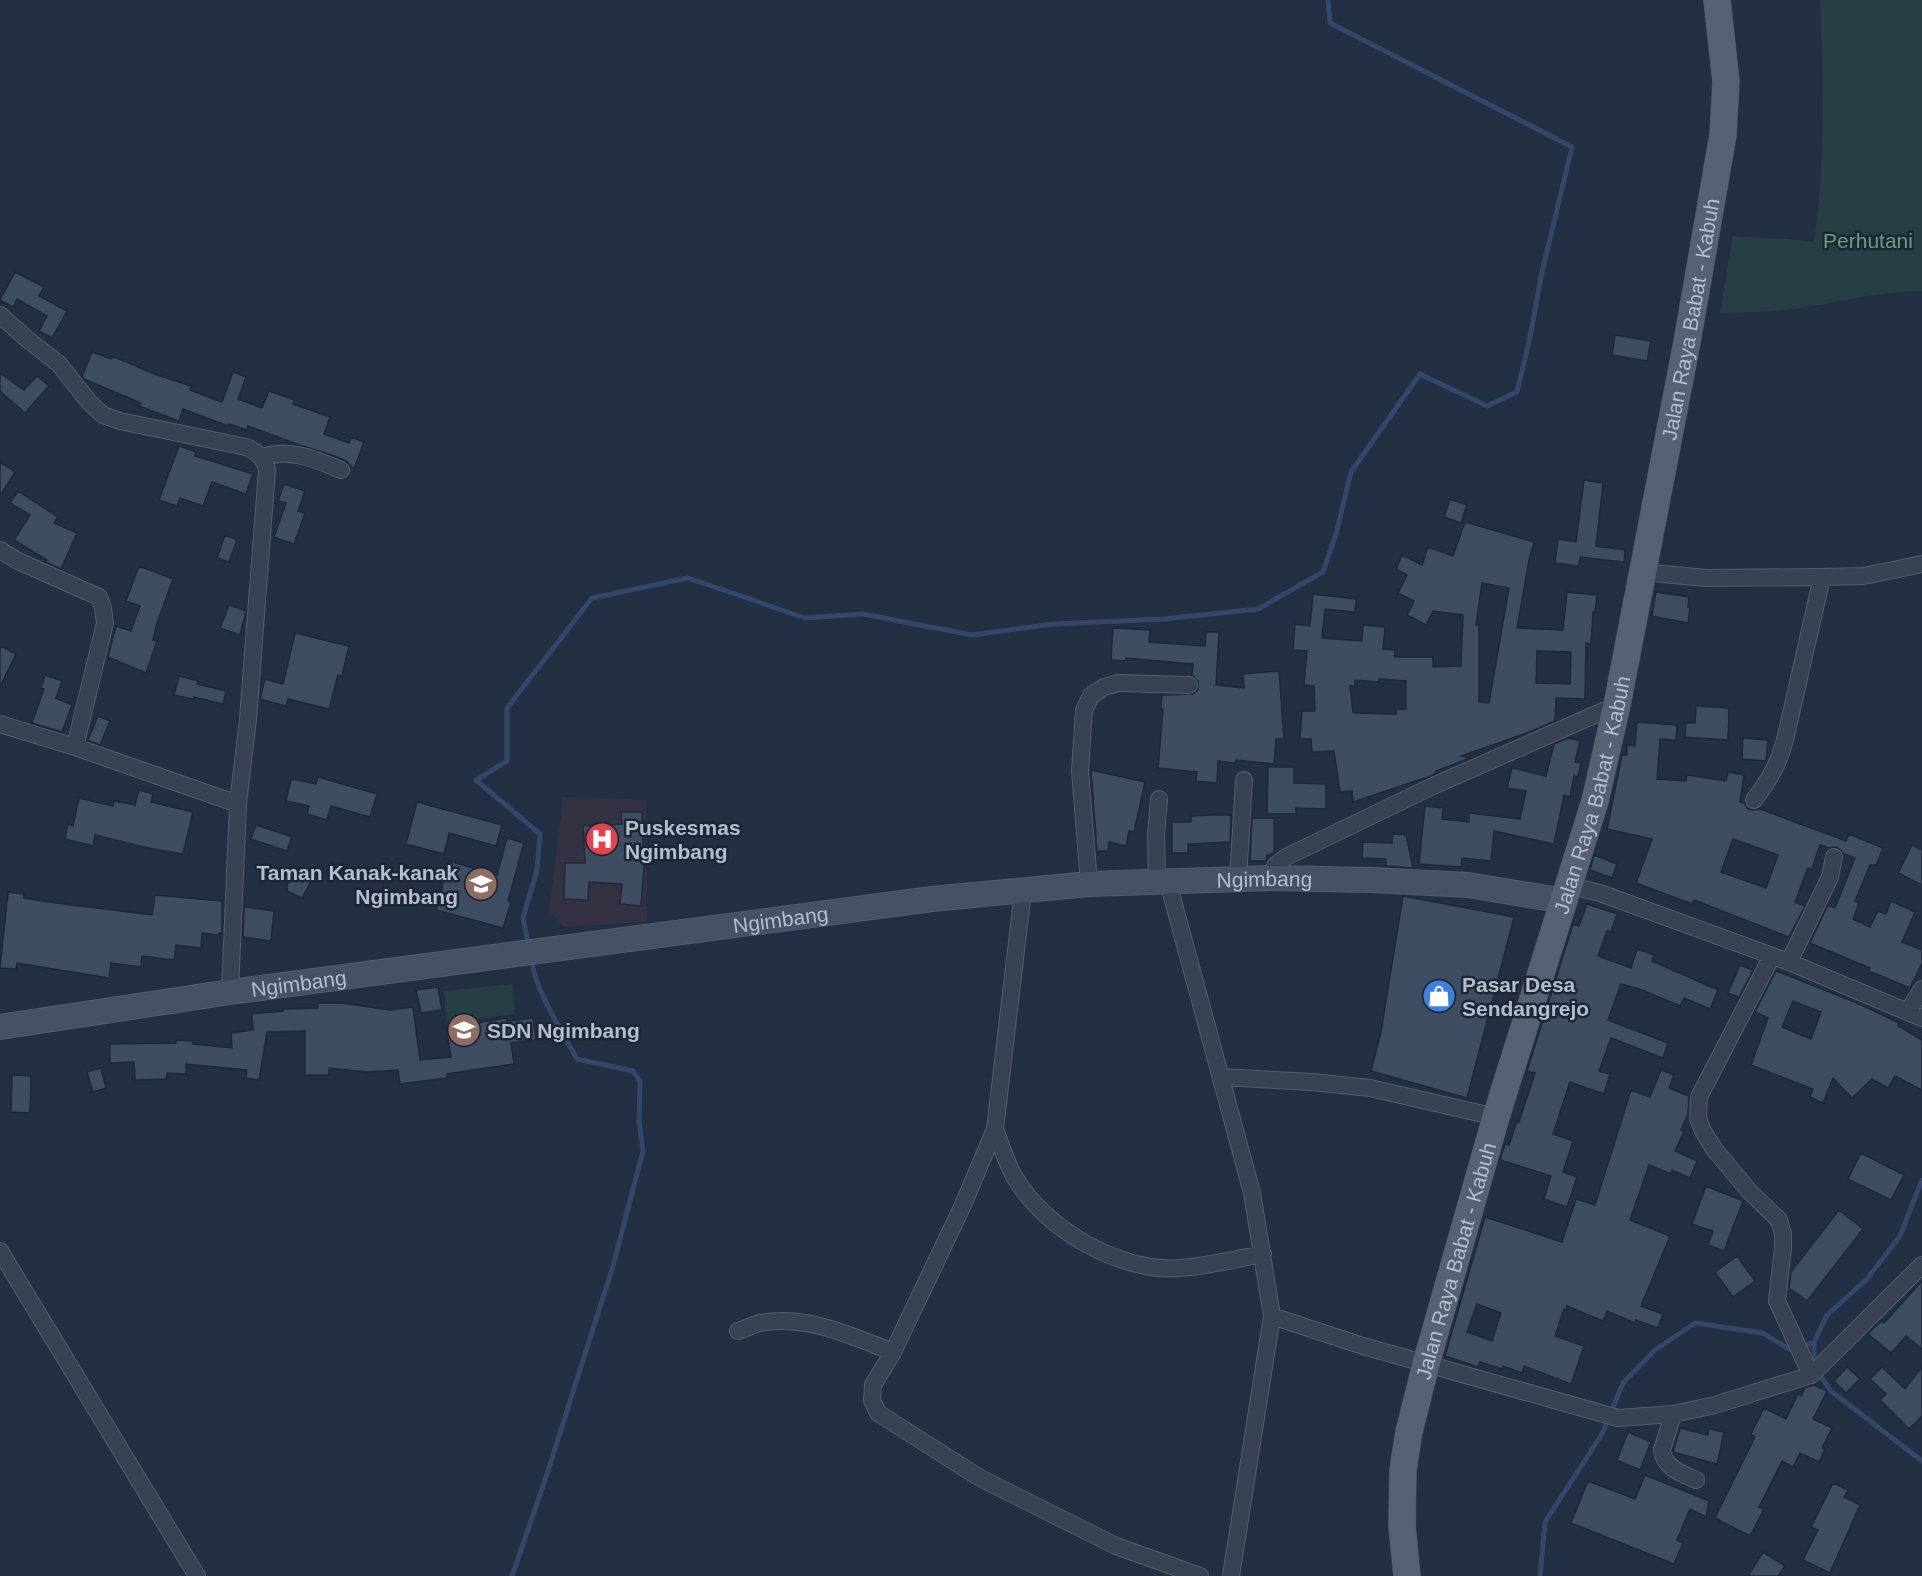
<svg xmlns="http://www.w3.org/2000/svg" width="1922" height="1576" font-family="Helvetica,sans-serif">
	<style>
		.medical { fill: #343143 }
		.green { fill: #263f44 }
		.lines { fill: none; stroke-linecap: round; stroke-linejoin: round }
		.stream { stroke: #34476a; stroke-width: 5 }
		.building { fill: #3f4d63; stroke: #1f293a; stroke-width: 1.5; fill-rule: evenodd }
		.street-casing { stroke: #535d6d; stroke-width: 18 }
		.secondary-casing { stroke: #535d6d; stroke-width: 26 }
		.primary-casing { stroke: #424b5c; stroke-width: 28 }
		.street { stroke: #384253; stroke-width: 16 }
		.secondary { stroke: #465066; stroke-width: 24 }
		.primary { stroke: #566173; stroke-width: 27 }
		.labels { text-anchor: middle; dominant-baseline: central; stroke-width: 5; stroke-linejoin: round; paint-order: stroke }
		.park-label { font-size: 21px; fill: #6aa079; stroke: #1d2738 }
		.street-label { font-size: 21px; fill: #b5bdcd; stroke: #1d2738 }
		.poi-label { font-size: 21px; font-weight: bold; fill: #b5bdcd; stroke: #1d2738; text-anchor: start }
	</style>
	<rect width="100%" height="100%" fill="#232f43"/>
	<path class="medical" d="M563,797L646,800L647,922L565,927L549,911Z"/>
	<path class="green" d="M1820,0H1922V291C1878,291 1837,303 1794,309C1770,313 1745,312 1720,313L1733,236L1814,241C1826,162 1823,79 1820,0Z
		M512,984L515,1014L447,1022L444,991Z"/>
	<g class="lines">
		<path class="stream" d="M529,948L523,918L537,870L540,834L476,780L507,761V708L592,598L688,578L805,618L863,614L972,635L1054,624L1164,619L1258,609L1323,572L1336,534L1351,472L1420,374L1487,406L1517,392L1529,342L1542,272L1572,147L1330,23L1328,0
			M1922,1180L1900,1236L1867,1279L1827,1315L1814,1342V1362L1819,1374L1831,1391L1922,1461
			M512,1576L546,1477L613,1266L643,1151L639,1122L640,1081L633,1071L577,1059C560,1028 538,995 531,960
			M1540,1576L1545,1522L1602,1434L1623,1383L1655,1350L1695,1323L1763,1333L1792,1351L1814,1342"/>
	</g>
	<path class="building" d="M15,272L44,287L39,296L67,311L52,338L39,331L47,316L17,299L13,307L0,300Z
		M1615,335L1651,341L1647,361L1612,355Z
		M92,352L111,359L112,356L152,373L191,386L190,390L222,402L233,372L246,377L238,399L262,408L269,391L295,400L293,404L330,417L324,434L349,443L351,437L364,442L354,469L346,461L335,456L297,444L248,426L247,430L229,424L228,426L183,409L179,421L139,406L141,403L84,379L82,377Z
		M0,373L24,390L37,376L49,386L25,413L0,391Z
		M179,446L196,452L195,456L253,474L246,494L212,482L203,506L180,498L177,506L159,500Z
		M0,462L15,472L0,496Z
		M1584,480L1603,483L1596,546L1625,550L1624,562L1580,557L1579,566L1555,563L1558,539L1576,542Z
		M284,484L305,491L298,511L305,513L294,544L274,537L286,503L278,501Z
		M18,491L58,517L54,523L77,533L61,569L46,562L47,560L14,540L30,515L10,503Z
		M1450,499L1467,505L1461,523L1444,517Z
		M1465,522L1534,542L1529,560L1517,628L1563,630L1567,592L1597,595L1595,612H1593L1591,644L1586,643L1585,699L1556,698L1555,721L1527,733L1461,756L1470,758L1436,771V773L1428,777L1353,802L1352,791L1340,792L1334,751L1312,752L1311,739H1300L1302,711H1315L1314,686L1304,685L1307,651L1293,650L1295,624L1310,626L1313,594L1356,599L1355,612L1325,609L1322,638L1362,641L1363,625L1385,627L1383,649L1395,650V657H1433V667L1461,666L1463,615L1433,611L1426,625L1407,615L1414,601L1398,593L1407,575L1396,569L1402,555L1422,565L1428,547L1453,556ZM1482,583L1509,588L1489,703L1479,702V625H1476ZM1537,651L1571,652L1570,684L1536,683ZM1379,679L1406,681V709H1396V714L1353,713L1350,686H1355V680L1378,682Z
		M225,535L237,540L229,562L217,558Z
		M139,566L173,579L157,623L153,640L157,641L146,673L108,657L116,626L131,631L140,606L126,601Z
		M1656,592L1689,597L1688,607H1690L1688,623L1652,616Z
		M229,605L246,611L240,635L220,628Z
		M1113,628L1150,630L1149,642L1205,646L1206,632H1219L1216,685L1244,688L1243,674L1279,671L1284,739H1276L1274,764L1236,760L1235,763L1218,761L1217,783L1196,781L1197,772L1158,768L1163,709H1161L1162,695L1193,694L1198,690V681L1192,675L1193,664L1126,658L1125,661L1111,660Z
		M295,633L349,646L342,676L338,675L329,709L288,699L286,706L260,699L265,679L283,684Z
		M0,646L16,654L0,687Z
		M45,675L62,681L56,698L72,705L62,732L32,723L44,689L41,688Z
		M179,676L198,681L197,684L226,691L223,704L194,697L193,699L174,695Z
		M1696,706L1729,708L1728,740L1685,737L1686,723H1695Z
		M98,716L110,721L100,745L88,740Z
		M1637,722L1677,725L1676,740L1660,739L1657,779L1686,781L1687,775L1726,781L1728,772L1744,775L1740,802L1744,803L1748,809L1753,810L1760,809L1846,841L1849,834L1883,848L1876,865H1870L1855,901L1859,903L1853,919L1870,927L1878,911L1886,914L1891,901L1915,912L1902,942L1922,950V963L1910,988L1869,971L1870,968L1810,943L1828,905L1835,908L1855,858L1844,854L1837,847L1829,848L1820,845L1812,869L1808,868L1795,902L1805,906L1789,937L1694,900L1692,904L1636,883L1652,839L1607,829L1622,755H1627V745L1635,746ZM1733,839L1778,855L1766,888L1721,872Z
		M1568,738L1580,741L1575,762L1581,763L1578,777L1574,776L1570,797L1564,795L1554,844L1494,831L1491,861L1462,858L1461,867L1419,864L1425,806L1443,808L1442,819L1469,822V813L1520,819L1526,791L1507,788L1512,768L1546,776L1554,744Z
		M1743,738L1768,740L1766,761L1742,759Z
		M1268,767H1294V783L1326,784V809L1296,808V814H1267Z
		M1091,770L1145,782L1134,832L1129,831L1126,846L1109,842L1108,851H1097Z
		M318,777L377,794L370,817L331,806L327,820L307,814L309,806L286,801L291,779L316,784Z
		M139,790L153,794L151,802L193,812L183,854L143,847L95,835L93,846L65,839L68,824L73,826L79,798L113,806L114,801L135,805Z
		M417,802L502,825L496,846L449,833L444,854L406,844Z
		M621,812H642L644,867L641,906L620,904L622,884L589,882L588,900L564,899L565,863H585L583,826L622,824Z
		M1212,815H1231L1230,842L1188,844V853H1172V822H1191V816Z
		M1252,818H1274V853L1267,855L1266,861H1250Z
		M256,825L292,837L287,851L251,839Z
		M1393,834L1406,835L1413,868L1386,866V859L1362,858L1363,842L1392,843Z
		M507,838L524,843L508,901L511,902L503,928L436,910L449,861L497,875Z
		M1912,845L1922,850V885L1898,873Z
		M1594,855L1617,864L1612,878L1590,870Z
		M298,869L314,876L302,898L287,891V885Z
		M8,892L24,894V898L56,903L152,915L155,895L222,901V934L219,933L218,935L202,933L201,948L176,945L174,960L142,956L141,967L111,963L109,978L17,963L16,969L0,968Z
		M1403,896L1514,917L1467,1098L1371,1071L1381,1032Z
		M1587,904L1617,914L1611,932L1607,931L1598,956L1631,968L1637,949L1654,955L1652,961L1718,990L1710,1009L1684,998L1680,1006L1642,990L1621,984L1608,1020L1668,1043L1663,1058L1611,1038L1599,1071L1610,1074L1604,1094L1570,1082L1553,1134L1573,1141L1563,1172L1577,1177L1567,1207L1544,1199L1551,1176L1500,1160L1505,1144L1509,1145L1517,1121L1519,1122L1535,1073L1527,1071L1573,924L1579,926Z
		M244,907L274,911L271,941L243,937Z
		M1740,965L1753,970L1739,997L1728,993Z
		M1776,971L1857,1003L1899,1023L1898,1026L1922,1040V1090L1895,1076L1888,1088L1872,1079L1852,1098L1833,1078L1823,1103L1810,1097L1813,1089L1751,1065L1768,1018L1755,1012ZM1793,1001L1821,1012L1811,1039L1782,1027Z
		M438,987L442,1010L421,1013L416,990Z
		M318,1003H342L390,1010L413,1007L420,1060L451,1057L446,1028L507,1018V1021L533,1018L536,1040L511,1043L514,1064L447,1074V1078L400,1084L398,1070L367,1072L329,1068V1075H305V1031L267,1032L259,1080L246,1078L247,1070L186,1064V1074L167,1073L166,1079L135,1080L134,1062L110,1063V1044L176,1043V1040L193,1041V1044L232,1048L231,1033L253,1030L252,1014L283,1011V1009L318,1008Z
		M101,1068L106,1088L93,1092L87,1072Z
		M1661,1070L1674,1075L1669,1088L1689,1096L1688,1114L1681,1130L1684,1131L1675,1151L1697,1161L1690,1178L1672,1170L1671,1174L1649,1165L1630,1220L1670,1236L1641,1306L1663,1314L1658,1328L1636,1320L1635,1323L1607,1311L1603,1321L1567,1306L1566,1310L1564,1309L1555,1336L1584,1346L1571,1384L1524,1366L1522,1373L1503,1366L1502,1369L1480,1362L1478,1367L1445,1356L1485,1217L1562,1242L1576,1199L1595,1205L1631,1090L1650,1097ZM1477,1304L1501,1313L1492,1341L1467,1332Z
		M12,1075L31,1076L30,1113L11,1112Z
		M1861,1153L1904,1175L1891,1200L1848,1179Z
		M1706,1186L1743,1201L1724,1251L1708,1245L1713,1231L1692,1224Z
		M1839,1210L1863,1229L1807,1301L1789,1288L1791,1272Z
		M1737,1256L1755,1281L1733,1297L1715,1272Z
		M1922,1281V1349L1906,1336L1891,1353L1868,1334L1881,1321L1884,1323Z
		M1847,1367L1860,1379L1846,1393L1834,1381Z
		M1882,1367L1905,1389L1922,1367V1416L1909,1429L1880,1400L1886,1394L1870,1379Z
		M1814,1385L1827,1391L1813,1419L1832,1428L1822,1448L1825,1449L1819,1462L1800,1453L1793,1467L1782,1461L1759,1507L1764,1509L1750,1536L1715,1518L1755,1437L1751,1434L1764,1408L1786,1419L1798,1394L1801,1396L1805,1388Z
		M1680,1428L1708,1435L1709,1429L1724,1432L1717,1464L1673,1452Z
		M1628,1432L1651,1442L1640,1470L1617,1460Z
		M1645,1475L1709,1501L1706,1517L1690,1509L1677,1540L1683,1543L1674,1564L1571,1523L1588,1481L1635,1499Z
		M1833,1483L1848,1490L1844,1497L1860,1505L1830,1573L1803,1560L1818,1530L1811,1527Z
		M1763,1552L1785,1566L1778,1576H1748Z"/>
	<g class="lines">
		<defs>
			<path id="street" d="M0,315L27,339L59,364L89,402L103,415L120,421L246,447C258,452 264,458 267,470L248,719L238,804L230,992
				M262,457C290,448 315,459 341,470
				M0,550L18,561L99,597L103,608L105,623L75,747
				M1642,572L1706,578L1822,577L1864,576L1922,564
				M0,724L75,747L238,804
				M1754,800C1770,779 1778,765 1785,740L1822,577
				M1271,878L1275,866L1286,857L1433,786L1617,705
				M1238,879L1244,780
				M1157,882L1156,835L1159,799
				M1168,882L1252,1193L1272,1316L1231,1576
				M1089,884L1080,771L1084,710L1091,696L1104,687L1119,683L1189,685
				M1570,886L1600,893L1789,962L1922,1018
				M1023,891L995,1129L963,1205L893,1352L873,1385L872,1400L878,1413L980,1478L1116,1546L1200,1576
				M1772,956L1699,1097L1698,1118L1703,1131L1714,1149L1750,1192L1779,1220L1783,1234V1248L1777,1301L1811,1375
				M1789,962L1830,877L1834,857
				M1908,1011L1922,989
				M1221,1077L1312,1082L1370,1088L1496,1117
				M995,1129C1001,1145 1006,1162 1014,1176C1044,1229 1120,1273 1181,1268C1208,1266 1236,1259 1263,1254
				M0,1251L197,1576
				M1272,1316L1363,1346L1618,1418L1673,1414L1715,1405L1811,1375L1922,1265
				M738,1331C745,1329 752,1325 760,1323C806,1314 851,1336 893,1352
				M1673,1414L1662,1450C1664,1468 1681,1473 1696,1480"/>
			<g id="secondary">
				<path id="s1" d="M0,1027L230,992L932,899L1089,884L1271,878L1372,880L1468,885L1565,901"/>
			</g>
			<g id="primary">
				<path id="s2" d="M1407,1576L1402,1526L1403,1470L1409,1432L1426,1364L1496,1117L1595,801L1617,705L1687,342L1723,135L1726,82L1717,0"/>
			</g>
		</defs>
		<use href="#street" class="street-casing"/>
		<use href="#secondary" class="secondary-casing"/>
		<use href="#primary" class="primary-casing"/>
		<use href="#street" class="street"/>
		<use href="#secondary" class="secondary"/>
		<use href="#primary" class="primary"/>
	</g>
	<defs>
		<symbol id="hospital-disc" viewBox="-11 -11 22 22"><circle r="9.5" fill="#e0444e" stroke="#1d2738"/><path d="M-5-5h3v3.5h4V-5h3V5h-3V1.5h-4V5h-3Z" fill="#fff"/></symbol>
		<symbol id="school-disc" viewBox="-11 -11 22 22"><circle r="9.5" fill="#8d6e63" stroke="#1d2738"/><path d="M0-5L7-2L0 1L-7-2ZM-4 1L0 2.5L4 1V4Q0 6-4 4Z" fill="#fff"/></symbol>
		<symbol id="shop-disc" viewBox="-11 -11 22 22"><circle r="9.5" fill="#3f7fe0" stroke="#1d2738"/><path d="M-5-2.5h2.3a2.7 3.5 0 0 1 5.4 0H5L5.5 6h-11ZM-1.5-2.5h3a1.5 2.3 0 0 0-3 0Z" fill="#fff"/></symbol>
	</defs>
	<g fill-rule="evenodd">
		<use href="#hospital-disc" x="583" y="820" width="38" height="38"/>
		<use href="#school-disc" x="462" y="865" width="38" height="38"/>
		<use href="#shop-disc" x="1420" y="977" width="38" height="38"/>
		<use href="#school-disc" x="445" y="1011" width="38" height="38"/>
	</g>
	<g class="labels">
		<g class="park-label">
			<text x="1868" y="240">Perhutani</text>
		</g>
		<g class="street-label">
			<text stroke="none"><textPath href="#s2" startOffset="1294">Jalan Raya Babat - Kabuh</textPath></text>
			<text stroke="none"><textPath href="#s2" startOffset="808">Jalan Raya Babat - Kabuh</textPath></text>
			<text stroke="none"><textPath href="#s1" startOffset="1274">Ngimbang</textPath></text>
			<text stroke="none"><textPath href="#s1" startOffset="788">Ngimbang</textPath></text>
			<text stroke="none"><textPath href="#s1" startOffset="302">Ngimbang</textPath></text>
			<text stroke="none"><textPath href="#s2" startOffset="322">Jalan Raya Babat - Kabuh</textPath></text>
		</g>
		<g class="poi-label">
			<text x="625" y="827">Puskesmas<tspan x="625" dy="24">Ngimbang</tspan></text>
			<text x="458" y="872" text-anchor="end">Taman Kanak-kanak<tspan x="458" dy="24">Ngimbang</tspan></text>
			<text x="1462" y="984">Pasar Desa<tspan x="1462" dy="24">Sendangrejo</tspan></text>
			<text x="487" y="1030">SDN Ngimbang</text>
		</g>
	</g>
</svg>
